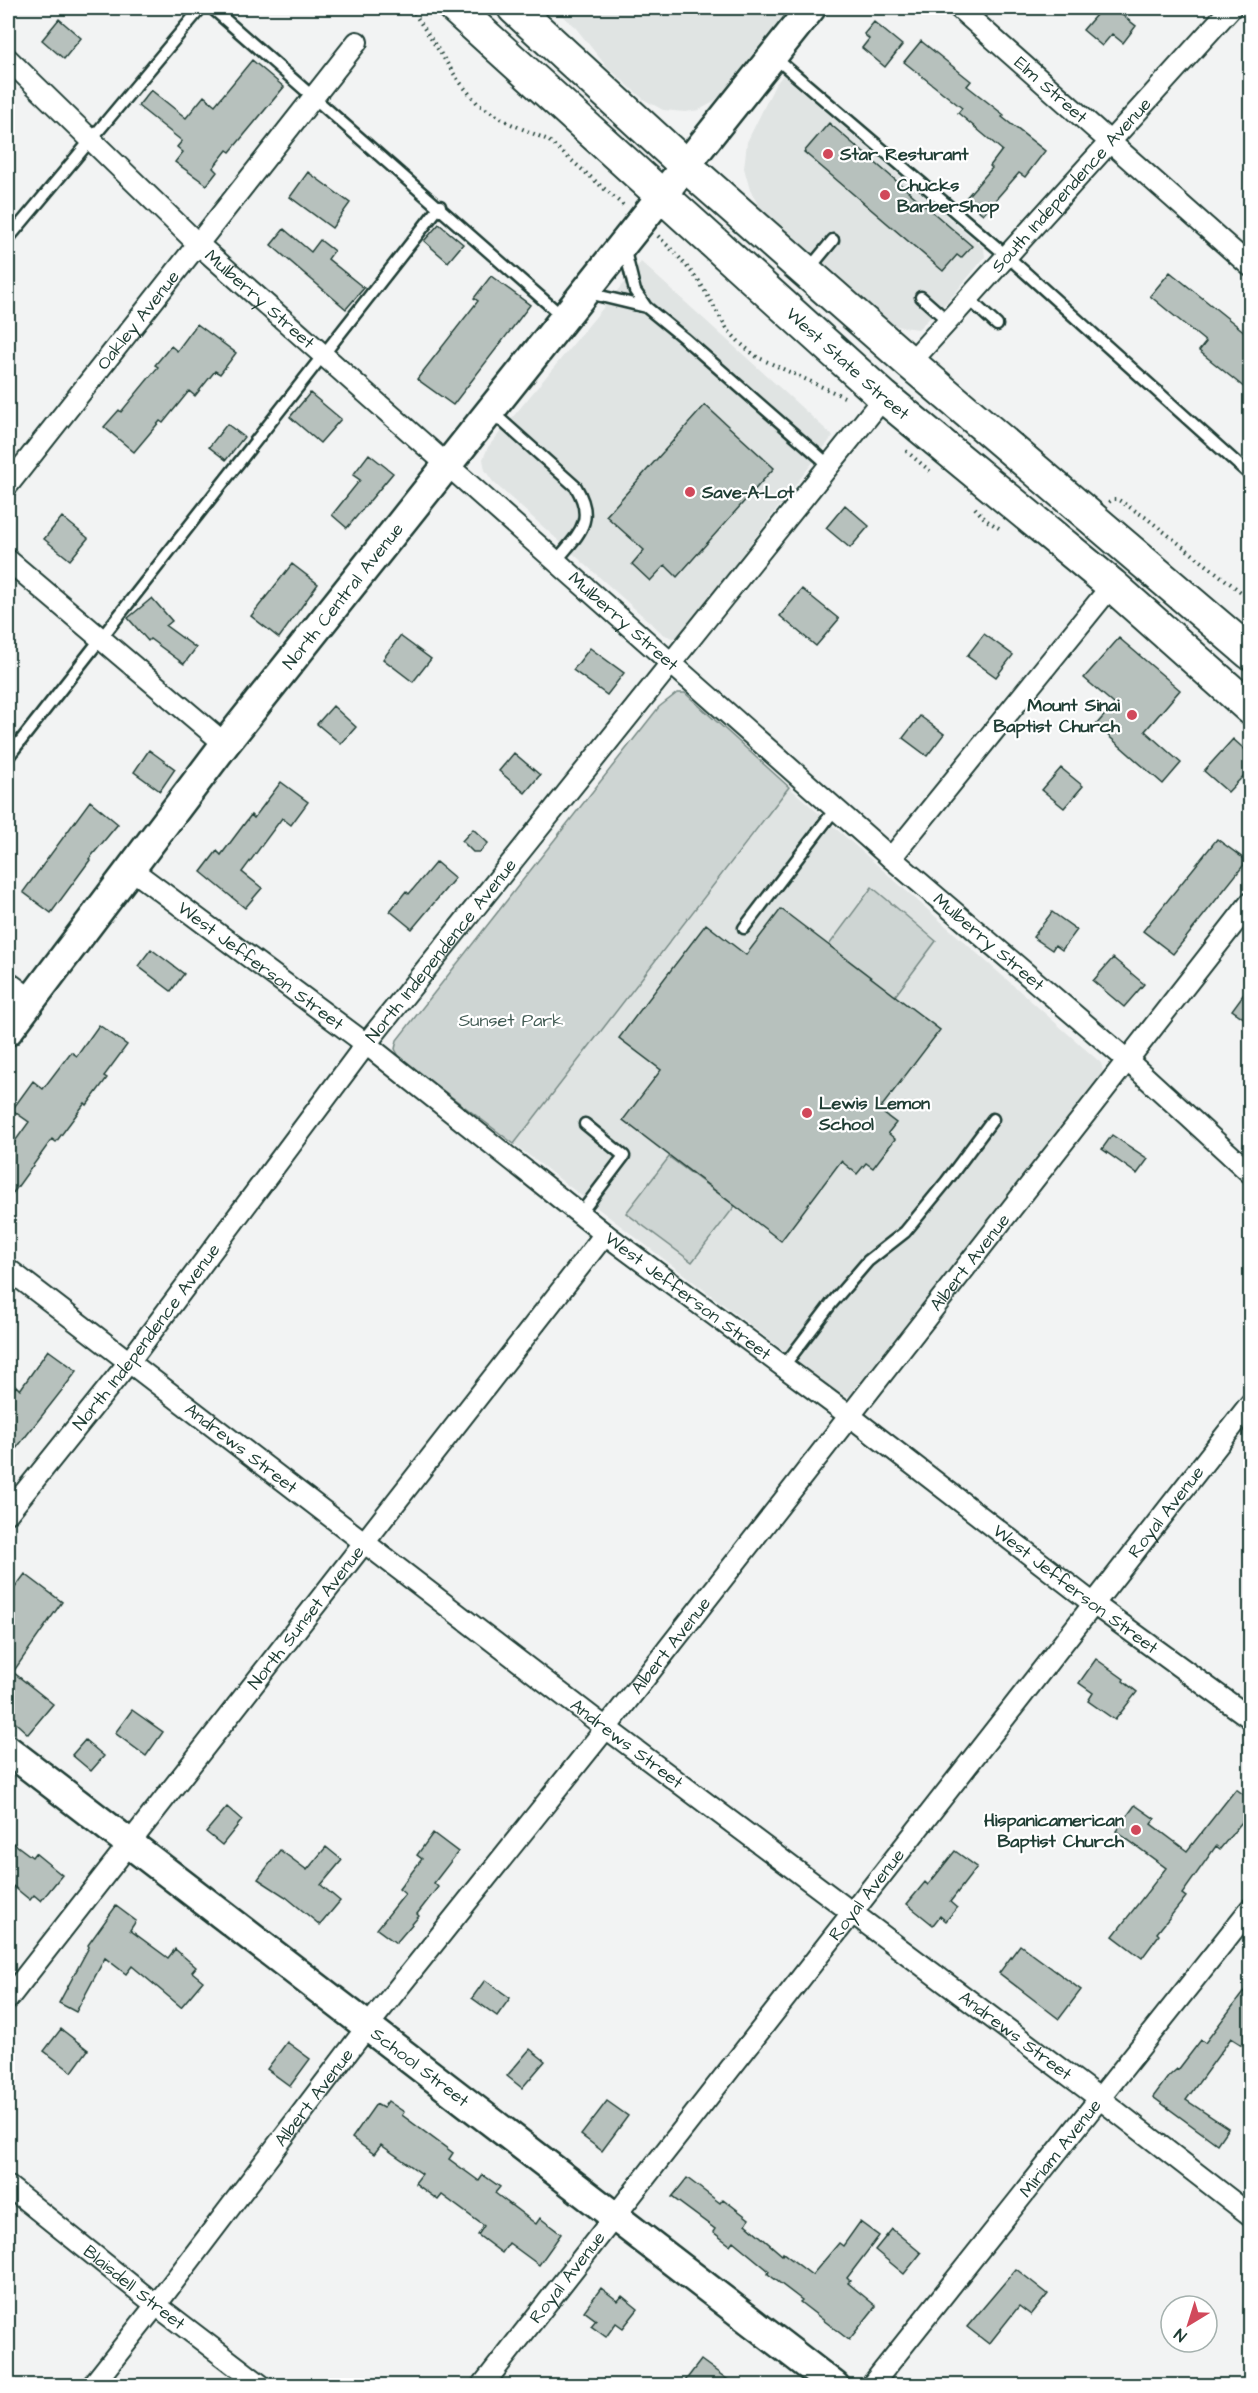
<svg xmlns="http://www.w3.org/2000/svg" width="1258" height="2393" font-family="'Architects Daughter',sans-serif">
	<style>
		.built { fill: #e0e4e3 }
		.green { fill: #ced5d3; stroke: #768984; stroke-width: 1.5 }
		.building { fill: #b7c1bd; stroke: #1f3d34; stroke-width: 1.5 }
		.lines { fill: none; stroke-linecap: round; stroke-linejoin: round }
		.service-casing { stroke: #1f3d34; stroke-width: 15 }
		.minor-casing { stroke: #1f3d34; stroke-width: 24 }
		.secondary-casing { stroke: #1f3d34; stroke-width: 33 }
		.primary-casing { stroke: #1f3d34; stroke-width: 36 }
		.path { stroke: #1f3d34; stroke-width: 4; stroke-dasharray: 1.5 4.5; stroke-linecap: butt }
		.service { stroke: #fff; stroke-width: 10 }
		.minor { stroke: #fff; stroke-width: 20 }
		.secondary { stroke: #fff; stroke-width: 28 }
		.primary { stroke: #fff; stroke-width: 32 }
		.poi-dot { fill: #d1495b; stroke: #fff; stroke-width: 2 }
		.labels { text-anchor: middle; dominant-baseline: central; stroke-width: 4.5; stroke-linejoin: round; paint-order: stroke }
		.street-label { font-size: 18px; fill: #1f3d34; stroke: #fff }
		.poi-label { font-size: 18px; font-weight: bold; fill: #1f3d34; stroke: #fff; text-anchor: start }
		.park-label { font-size: 18px; fill: #425b54; stroke: #fff }
	</style>
	<rect width="100%" height="100%" fill="#f2f3f3"/>
	<filter id="ink" filterUnits="userSpaceOnUse"><feTurbulence type="fractalNoise" baseFrequency=".0167" numOctaves="2"/><feDisplacementMap in="SourceGraphic" scale="12" xChannelSelector="R" yChannelSelector="G"/><feConvolveMatrix kernelMatrix="1 2 1 2 8 2 1 2 1" color-interpolation-filters="sRGB"/></filter>
	<g filter="url(#ink)">
		<path class="built" d="M553,8H789L721,95L712,103L699,110L685,112L663,110L643,99L606,66L575,27Z
			M783,75L984,248L985,257L950,299L918,329L895,326L759,206L750,190L744,168L747,142L775,85Z
			M641,262L833,436L679,637L672,638L663,634L493,482L485,470L483,459L488,447Z
			M789,787L1101,1063L1103,1071L1100,1082L859,1393L850,1396L841,1395L514,1144Z"/>
		<path class="green" d="M677,693H685L789,787L514,1144L400,1058L395,1049L397,1040L659,707Z
			M872,887L936,941L895,996L829,945Z
			M669,1157L735,1206L692,1262L626,1213Z"/>
		<path class="building" d="M1102,8H1113L1136,26L1123,43L1112,34L1102,46L1083,30Z
			M59,19L81,38L64,59L42,40Z
			M874,22L902,45L885,67L862,48L869,39L864,34Z
			M921,41L971,81L967,86L1004,115L1002,117L1045,151L1025,177L1019,173L983,214L965,199L992,168L990,166L1002,150L958,113L962,108L904,62Z
			M252,60L284,87L230,152L227,150L213,168L217,172L207,185L175,162L183,152L177,147L182,141L138,106L151,90L186,118L204,96L215,105Z
			M829,123L972,246L961,258L957,255L943,271L804,152Z
			M308,172L350,203L332,228L290,197Z
			M439,224L463,244L448,262L424,241Z
			M284,229L311,252L320,240L334,251L328,259L364,288L346,309L271,245Z
			M1170,272L1251,337V393L1199,351L1206,342L1150,296Z
			M491,276L530,305L453,405L417,379L478,301L474,298Z
			M197,324L236,353L220,374L215,371L195,396L189,391L163,423L160,421L134,452L104,427L119,410L121,412L158,367L155,365L171,346L177,351Z
			M310,393L341,419L320,443L290,417Z
			M705,405L774,468L677,577L665,565L650,581L632,564L644,550L606,516Z
			M227,424L244,437L226,460L209,447Z
			M369,454L393,473L347,528L332,515L360,480L353,475Z
			M845,505L869,526L850,548L826,528Z
			M62,517L88,538L70,560L44,539Z
			M292,564L318,584L279,638L251,616Z
			M802,589L839,619L816,646L780,616Z
			M152,598L172,621L166,626L196,648L184,664L150,639L148,641L128,618Z
			M984,634L1013,655L996,677L967,656Z
			M400,636L431,659L413,682L383,659Z
			M1119,638L1180,690L1145,731L1181,763L1163,784L1096,725L1114,704L1084,678Z
			M590,648L624,673L607,695L573,670Z
			M333,706L356,727L341,744L317,724Z
			M920,716L944,734L927,756L903,738Z
			M1233,739L1251,755V768L1228,792L1204,771Z
			M149,750L175,769L160,791L134,772Z
			M514,753L540,775L525,793L499,771Z
			M1061,768L1083,786L1064,808L1042,790Z
			M281,782L308,802L291,825L282,818L242,872L262,888L245,908L201,872L217,851L221,855L251,815L254,818Z
			M90,801L118,824L89,859L90,860L51,913L23,892Z
			M473,829L488,843L480,852H473L462,841Z
			M1217,839L1247,861L1173,954L1143,931Z
			M436,862L455,878L412,929L390,911L406,891L409,894Z
			M781,909L940,1030L879,1110L896,1123L888,1133L895,1139L873,1168L866,1163L857,1174L841,1161L781,1241L623,1120L661,1070L619,1038L706,924L746,955Z
			M1052,912L1077,930L1062,950L1055,945L1052,950L1033,937Z
			M151,949L184,974L171,991L138,966Z
			M1113,958L1144,984L1124,1007L1093,981Z
			M1251,984V1023L1232,1010Z
			M99,1025L127,1045L104,1076L107,1078L87,1105L85,1103L56,1142L52,1139L8,1200V1151L29,1122L12,1110L33,1081L43,1089L71,1052L77,1056Z
			M1112,1135L1148,1159L1137,1174L1102,1149Z
			M48,1350L77,1371L8,1459V1398L16,1386L20,1390Z
			M25,1574L62,1602L13,1672L53,1704L28,1734L8,1716V1597Z
			M1096,1659L1124,1679L1123,1681L1137,1692L1115,1720L1088,1701L1093,1693L1079,1683Z
			M132,1710L163,1732L146,1756L115,1733Z
			M85,1740L104,1756L91,1771L72,1755Z
			M1236,1789L1251,1800V1811L1220,1849L1216,1846L1182,1894L1186,1897L1157,1933L1159,1935L1142,1958L1113,1936L1166,1868L1116,1831L1135,1805L1155,1819L1151,1824L1187,1851Z
			M227,1807L242,1820L222,1845L206,1832Z
			M433,1833L458,1852L434,1883L438,1887L417,1914L419,1916L396,1943L377,1929L405,1894L399,1889L422,1859L417,1855Z
			M8,1839L32,1857L35,1853L62,1875L41,1901L34,1895L30,1900L8,1882Z
			M326,1847L342,1860L321,1885L340,1901L320,1925L286,1897L258,1879L280,1850L307,1870Z
			M955,1851L977,1867L950,1902L957,1908L946,1921L940,1916L933,1925L907,1904L925,1882L928,1885Z
			M116,1906L136,1921L130,1930L168,1958L175,1949L196,1967L192,1972L203,1981L181,2007L132,1966L126,1974L105,1958L76,2012L59,2003L89,1947L88,1945Z
			M1020,1945L1081,1990L1059,2019L999,1973Z
			M485,1980L510,1998L497,2016L472,1998Z
			M1251,1982V2033L1242,2045L1231,2038L1186,2100L1228,2128L1217,2144L1153,2097L1168,2077L1177,2069L1178,2070L1201,2040L1205,2043Z
			M61,2029L88,2050L72,2072L44,2051Z
			M287,2042L310,2059L290,2086L267,2069Z
			M530,2049L545,2061L522,2088L507,2076Z
			M388,2101L404,2112L402,2115L453,2153L449,2159L479,2181L483,2175L500,2187L495,2193L536,2224L540,2218L561,2234L539,2265L509,2243L502,2253L478,2235L484,2226L442,2195L438,2200L415,2183L422,2174L381,2145L374,2154L352,2138L376,2104L383,2108Z
			M607,2101L628,2116L602,2151L581,2135Z
			M687,2178L720,2203L723,2199L749,2219L746,2224L782,2255L783,2253L812,2275L839,2243L843,2246L860,2222L879,2236L847,2278L850,2281L848,2283L876,2306L849,2340L800,2302L802,2300L768,2274L769,2271L733,2241L730,2245L713,2232L715,2229L672,2197Z
			M892,2229L921,2253L904,2274L875,2250Z
			M1016,2269L1048,2294L1031,2315L1019,2306L989,2344L967,2327Z
			M601,2288L618,2301L622,2296L638,2309L623,2328L616,2323L606,2337L591,2326L596,2320L584,2311Z
			M701,2360L735,2385H682Z"/>
		<g class="lines">
			<defs>
				<path id="service" d="M212,8L563,317
					M773,56L1007,256L1250,475
					M8,239L201,8
					M625,251L635,291L646,307L684,338L829,465
					M809,269L833,240
					M588,293L646,307
					M921,297L948,321
					M969,299L997,325
					M492,412L576,487C596,521 579,533 557,560
					M8,757L440,206
					M744,928L836,808
					M580,1214L624,1156L585,1124
					M783,1367L831,1304L868,1261L905,1232L946,1182L993,1119"/>
				<g id="minor">
					<path id="s1" d="M959,8L1250,266"/>
					<path id="s2" d="M8,59L199,245L891,858L1127,1060L1250,1173"/>
					<path id="s3" d="M910,363L1231,8"/>
					<path id="s4" d="M8,485L357,42"/>
					<path d="M8,560L225,744"/>
					<path d="M891,858L1112,585"/>
					<path id="s5" d="M131,869L366,1044L605,1234L850,1416L1095,1605L1250,1718"/>
					<path d="M8,982L32,1000"/>
					<path id="s6" d="M8,1269L606,1728L1099,2098L1250,2215"/>
					<path id="s7" d="M8,1513L129,1362L366,1044L884,397"/>
					<path id="s8" d="M8,1999L605,1234"/>
					<path id="s9" d="M8,2186L156,2305L262,2386"/>
					<path id="s10" d="M92,2386L156,2305L367,2027L606,1728L1250,903"/>
					<path id="s11" d="M482,2386L1250,1404"/>
					<path id="s12" d="M871,2386L1250,1909"/>
				</g>
				<g id="secondary">
					<path id="s13" d="M8,1031L225,744L811,8"/>
					<path id="s14" d="M8,1750L835,2386"/>
				</g>
				<g id="primary">
					<path id="s15" d="M455,8L884,397L1112,585L1250,708"/>
					<path d="M514,8L686,166L910,363L1250,653"/>
				</g>
			</defs>
			<use href="#service" class="service-casing"/>
			<use href="#minor" class="minor-casing"/>
			<use href="#secondary" class="secondary-casing"/>
			<use href="#primary" class="primary-casing"/>
			<path class="path" d="M411,8L458,80L478,104L509,123L548,140L623,205
				M658,236L677,255L699,281L727,329L741,344L757,357L844,397
				M906,451L930,471
				M1109,502L1112,499H1117L1145,517L1250,599
				M975,508L986,520L999,528"/>
			<use href="#service" class="service"/>
			<use href="#minor" class="minor"/>
			<use href="#secondary" class="secondary"/>
			<use href="#primary" class="primary"/>
		</g>
	</g>
	<g class="poi-dot">
		<circle cx="828" cy="154" r="6"/>
		<circle cx="885" cy="195" r="6"/>
		<circle cx="690" cy="492" r="6"/>
		<circle cx="1132" cy="715" r="6"/>
		<circle cx="807" cy="1113" r="6"/>
		<circle cx="1136" cy="1830" r="6"/>
	</g>
	<g class="labels">
		<g class="street-label">
			<text stroke="none"><textPath href="#s1" startOffset="123">Elm Street</textPath></text>
			<text stroke="none"><textPath href="#s3" startOffset="240">South Independence Avenue</textPath></text>
			<text stroke="none"><textPath href="#s2" startOffset="348">Mulberry Street</textPath></text>
			<text stroke="none"><textPath href="#s4" startOffset="210">Oakley Avenue</textPath></text>
			<text stroke="none"><textPath href="#s15" startOffset="530">West State Street</textPath></text>
			<text stroke="none"><textPath href="#s13" startOffset="549">North Central Avenue</textPath></text>
			<text stroke="none"><textPath href="#s2" startOffset="834">Mulberry Street</textPath></text>
			<text stroke="none"><textPath href="#s2" startOffset="1320">Mulberry Street</textPath></text>
			<text stroke="none"><textPath href="#s7" startOffset="710">North Independence Avenue</textPath></text>
			<text stroke="none"><textPath href="#s5" startOffset="162">West Jefferson Street</textPath></text>
			<text stroke="none"><textPath href="#s10" startOffset="1426">Albert Avenue</textPath></text>
			<text stroke="none"><textPath href="#s5" startOffset="702">West Jefferson Street</textPath></text>
			<text stroke="none"><textPath href="#s7" startOffset="224">North Independence Avenue</textPath></text>
			<text stroke="none"><textPath href="#s6" startOffset="294">Andrews Street</textPath></text>
			<text stroke="none"><textPath href="#s11" startOffset="1110">Royal Avenue</textPath></text>
			<text stroke="none"><textPath href="#s5" startOffset="1188">West Jefferson Street</textPath></text>
			<text stroke="none"><textPath href="#s8" startOffset="484">North Sunset Avenue</textPath></text>
			<text stroke="none"><textPath href="#s10" startOffset="940">Albert Avenue</textPath></text>
			<text stroke="none"><textPath href="#s6" startOffset="780">Andrews Street</textPath></text>
			<text stroke="none"><textPath href="#s11" startOffset="624">Royal Avenue</textPath></text>
			<text stroke="none"><textPath href="#s6" startOffset="1266">Andrews Street</textPath></text>
			<text stroke="none"><textPath href="#s14" startOffset="520">School Street</textPath></text>
			<text stroke="none"><textPath href="#s10" startOffset="364">Albert Avenue</textPath></text>
			<text stroke="none"><textPath href="#s12" startOffset="304">Miriam Avenue</textPath></text>
			<text stroke="none"><textPath href="#s11" startOffset="138">Royal Avenue</textPath></text>
			<text stroke="none"><textPath href="#s9" startOffset="162">Blaisdell Street</textPath></text>
		</g>
		<g class="poi-label">
			<text x="840" y="154">Star Resturant</text>
			<text x="897" y="185">Chucks<tspan x="897" dy="21">BarberShop</tspan></text>
			<text x="702" y="492">Save-A-Lot</text>
			<text x="1120" y="705" text-anchor="end">Mount Sinai<tspan x="1120" dy="21">Baptist Church</tspan></text>
			<text x="819" y="1103">Lewis Lemon<tspan x="819" dy="21">School</tspan></text>
			<text x="1124" y="1820" text-anchor="end">Hispanicamerican<tspan x="1124" dy="21">Baptist Church</tspan></text>
		</g>
		<g class="park-label">
			<text x="511" y="1020">Sunset Park</text>
		</g>
	</g>
	<rect width="1258" height="2393" fill="none" stroke="#fff" stroke-width="30"/>
	<rect x="15" y="15" width="1228" height="2363" fill="none" stroke="#1f3d34" stroke-width="2" filter="url(#ink)"/>
	<g transform="translate(1189 2324) rotate(218)"><circle r="28" fill="#ffffff" stroke="#a5b1ae" stroke-width="1.5"/>
	<path d="M0-4.5L10 22L0 15L-10 22Z" fill="#d1495b"/>
	<text y="-9" font-size="16" font-weight="bold" text-anchor="middle" fill="#1f3d34">N</text>
	</g>
</svg>
